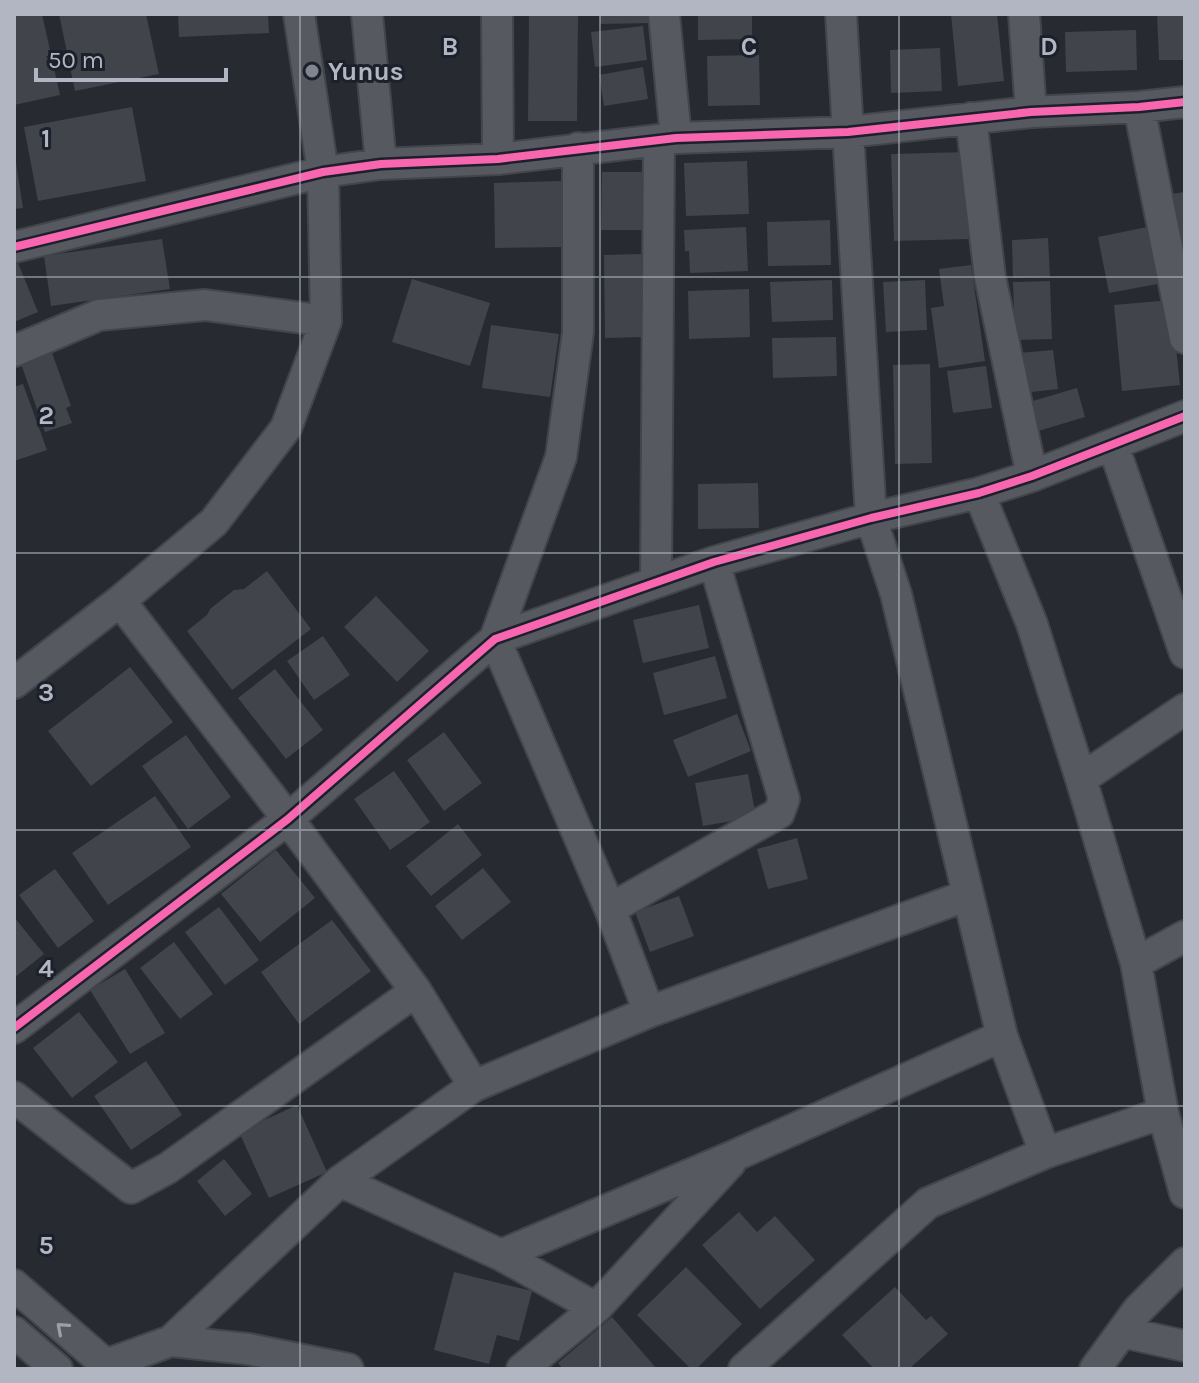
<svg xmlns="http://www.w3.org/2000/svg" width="1199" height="1383" font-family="Karla,sans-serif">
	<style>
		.building { fill: #41444a }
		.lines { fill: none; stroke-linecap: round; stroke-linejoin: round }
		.minor-casing { stroke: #42454a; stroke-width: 34 }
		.minor { stroke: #565960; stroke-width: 30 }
		.cycleway-casing { stroke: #1c202b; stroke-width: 13 }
		.cycleway { stroke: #f766af; stroke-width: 8 }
		.oneway { stroke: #9a9faa }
		.grid { fill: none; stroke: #b1b6c2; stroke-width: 2; stroke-opacity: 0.55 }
		.poi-dot { fill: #81858f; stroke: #1c202b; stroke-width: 3 }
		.labels { text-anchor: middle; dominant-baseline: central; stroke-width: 6; stroke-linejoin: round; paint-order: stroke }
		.poi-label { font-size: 26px; font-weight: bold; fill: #b1b6c2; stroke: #1c202b; text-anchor: start }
		.grid-label { font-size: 26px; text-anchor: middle; font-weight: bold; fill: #b1b6c2; stroke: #1c202b; stroke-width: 6; stroke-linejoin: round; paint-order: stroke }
	</style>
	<rect width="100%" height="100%" fill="#272a31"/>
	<path class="building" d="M14,14H42L60,95L14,105Z
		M59,14H146L159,74L75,91Z
		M178,14H268L269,33L179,37Z
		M600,14H650V23L600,24Z
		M698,14H752V39L698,40Z
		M951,14H997L1004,81L958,86Z
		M1157,14H1185V60H1159Z
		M529,16H578L577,121H528Z
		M643,26L647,60L595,67L591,32Z
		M1136,30L1137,70L1066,72L1065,32Z
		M940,48L942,91L891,93L890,50Z
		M759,55L760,105L708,106L707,56Z
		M643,67L648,99L604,106L599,75Z
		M132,107L146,181L38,201L24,127Z
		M967,152L969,239L894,241L891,154Z
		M747,161L749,214L686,216L684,163Z
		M14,163H16L23,208L14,209Z
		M602,172H644L643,230H601Z
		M561,181L562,247L495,248L494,183Z
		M1185,192V251L1178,252L1171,194Z
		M830,220L831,265L768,266L767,222Z
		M1157,225L1168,282L1109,293L1098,237Z
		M746,227L748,271L690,273L689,251H685L684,230Z
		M1048,238L1050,277L1013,278L1012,240Z
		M162,239L170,289L51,306L44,256Z
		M641,254L643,337L605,338L604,255Z
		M18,263L38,312L14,322V264Z
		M971,265L985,361L939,368L931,308L944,306L939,269Z
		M412,279L490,303L470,366L392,342Z
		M832,280L833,320L772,322L770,282Z
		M925,280L927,330L886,332L883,282Z
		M1050,281L1052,339L1015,340L1013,282Z
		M749,289L750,337L689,339L688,291Z
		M1171,300L1180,385L1122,391L1114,305Z
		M491,325L559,334L550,397L482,388Z
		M836,337L837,376L773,378L772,338Z
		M50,347L71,406L66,408L72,423L45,432L19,358Z
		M1053,350L1058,389L1023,393L1019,353Z
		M930,364L932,463L895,464L893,365Z
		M986,366L992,408L953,413L947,371Z
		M23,384L47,450L14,461V387Z
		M1077,388L1085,417L1035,432L1026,403Z
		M758,483L759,528L698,529V484Z
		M267,571L311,629L232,690L187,631L207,615L210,609L234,590L244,589Z
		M376,596L429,651L397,682L344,627Z
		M699,605L709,648L643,663L633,620Z
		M323,636L350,675L314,700L287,661Z
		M715,656L727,698L664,715L653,673Z
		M130,667L173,722L91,786L48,731Z
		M275,669L323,730L286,759L238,698Z
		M737,714L751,751L688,777L673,740Z
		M444,732L482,783L444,811L407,760Z
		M186,735L231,797L188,829L142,766Z
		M394,771L430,822L390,850L354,799Z
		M748,774L756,817L703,826L695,783Z
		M155,796L191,847L108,905L72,853Z
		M458,824L482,855L431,896L406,866Z
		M797,838L808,879L768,889L757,849Z
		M276,850L315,898L260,942L221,894Z
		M483,868L511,902L462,940L435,906Z
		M55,869L94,921L58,948L19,895Z
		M679,896L694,936L650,952L635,912Z
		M219,907L259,960L225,985L185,932Z
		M14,917L44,954L14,978Z
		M332,920L371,971L299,1024L261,972Z
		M174,942L213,994L180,1019L140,968Z
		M125,969L165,1033L130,1054L90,990Z
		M79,1012L118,1062L72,1098L33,1048Z
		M146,1061L182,1115L131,1150L94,1096Z
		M297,1105L327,1172L269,1198L239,1132Z
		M224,1159L252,1194L225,1216L197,1181Z
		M739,1212L757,1232L775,1216L815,1260L760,1309L702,1245Z
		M686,1267L742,1324L696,1369H691L637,1315Z
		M454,1272L532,1291L519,1341L497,1335L489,1364L434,1350Z
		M895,1287L926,1320L931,1316L948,1334L909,1369H874L842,1335Z
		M612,1317L657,1369H604L602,1367L600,1369H563L558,1363Z"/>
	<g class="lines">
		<defs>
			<path id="minor" d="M367,14L381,164
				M497,14L498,159
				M664,14L676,138
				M841,14L871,518L896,594L1002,1036L1045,1153
				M1024,14L1031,112
				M1139,107L1185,338
				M971,118L990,277L1032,476
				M578,148V332L561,457L495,639L610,909L649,1012
				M14,247L323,172L381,164L498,159L676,138L848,132L1031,112L1139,107L1185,102
				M14,351L99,315L205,305L326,321
				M1113,445L1185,653
				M979,493L1032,624L1081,779L1136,963L1163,1113L1185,1193
				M656,582L659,140
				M120,601L288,819L416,991L474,1086
				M14,683L120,601L214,522L286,428L326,321L323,172L299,14
				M1081,779L1185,709
				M610,909L779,813L784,799L714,562
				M1136,963L1185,936
				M14,1028L288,819L495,639L714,562L871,518L979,493L1032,476L1185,416
				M14,1097L131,1188L168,1168L416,991
				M340,1181L501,1255L596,1308
				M501,1255L736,1155L1002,1036
				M14,1285L111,1369
				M14,1332L57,1369
				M1122,1332L1185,1346
				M171,1341L248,1349L348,1369
				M105,1365L171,1341L340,1181L474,1086L649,1012L968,895
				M522,1369L596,1308L730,1163
				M744,1369L928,1203L1045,1153L1163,1113
				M1095,1369L1138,1310L1185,1263"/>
		</defs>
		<use href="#minor" class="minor-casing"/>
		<use href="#minor" class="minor"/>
		<defs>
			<path id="cycleway" d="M14,247L323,172L381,164L498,159L676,138L848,132L1031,112L1139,107L1185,102
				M14,1028L288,819L495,639L714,562L871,518L979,493L1032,476L1185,416"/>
		</defs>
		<use href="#cycleway" class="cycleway-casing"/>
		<use href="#cycleway" class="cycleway"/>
	</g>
	<defs><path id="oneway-chevron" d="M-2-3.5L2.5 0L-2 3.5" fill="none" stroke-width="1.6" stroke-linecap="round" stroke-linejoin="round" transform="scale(2)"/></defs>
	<use class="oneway" href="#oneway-chevron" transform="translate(62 1328) rotate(-139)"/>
	<path class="grid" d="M300,14V1369M600,14V1369M899,14V1369M14,277H1185M14,553H1185M14,830H1185M14,1106H1185"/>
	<circle class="poi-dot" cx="312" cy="71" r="8"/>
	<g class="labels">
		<g class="poi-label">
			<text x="328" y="71">Yunus</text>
		</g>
	</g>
	<g class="grid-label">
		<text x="450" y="55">B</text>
		<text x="749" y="55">C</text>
		<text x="1049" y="55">D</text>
		<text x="46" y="147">1</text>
		<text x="46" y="424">2</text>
		<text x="46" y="701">3</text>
		<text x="46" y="977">4</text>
		<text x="46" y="1254">5</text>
	</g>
	<rect width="1199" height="1383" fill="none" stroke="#b1b6c2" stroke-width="32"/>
	<path d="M36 68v12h190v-12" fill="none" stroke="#b1b6c2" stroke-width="4"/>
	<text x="48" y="68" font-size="24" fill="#b1b6c2" stroke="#1c202b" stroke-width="6" paint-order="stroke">50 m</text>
</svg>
